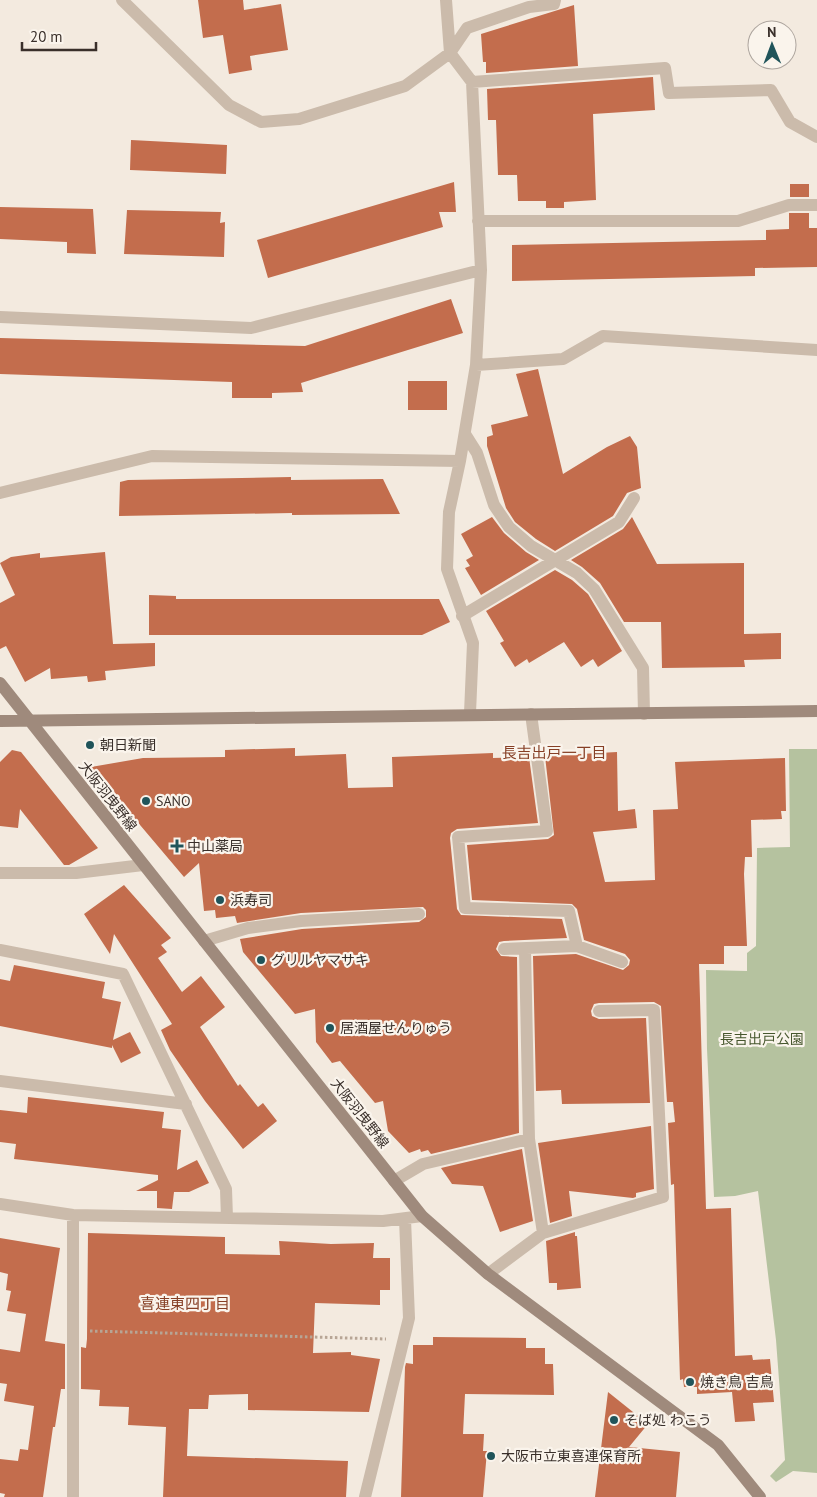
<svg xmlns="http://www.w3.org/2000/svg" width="817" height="1497" font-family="'PT Sans','Noto Sans JP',sans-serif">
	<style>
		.green { fill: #b5c29f }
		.building { fill: #c36d4d }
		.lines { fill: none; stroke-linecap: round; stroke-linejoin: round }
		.path { stroke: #b7a595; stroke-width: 3; stroke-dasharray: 2.5 2.5; stroke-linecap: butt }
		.street { stroke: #cbbbab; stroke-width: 12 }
		.secondary { stroke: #9f8a7c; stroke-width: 12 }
		.poi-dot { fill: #20545a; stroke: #faf4ec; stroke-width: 2 }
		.labels { text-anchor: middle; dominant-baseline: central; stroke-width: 4.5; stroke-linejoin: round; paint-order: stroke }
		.poi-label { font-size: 14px; fill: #392f2a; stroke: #faf4ec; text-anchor: start }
		.street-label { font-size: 14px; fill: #392f2a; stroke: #faf4ec }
		.park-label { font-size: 14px; fill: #47572e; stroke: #faf4ec }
		.neighbourhood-label { font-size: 15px; fill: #863f25; stroke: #faf4ec }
	</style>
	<rect width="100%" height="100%" fill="#f3eadf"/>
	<path class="green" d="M789,749H817V1473L793,1471L776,1482L770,1476L785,1460L776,1340L758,1191L735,1196L714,1197L707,1049L706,970L747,971V953L756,946L757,848L790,847Z"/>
	<path class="building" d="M198,0H243L244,10L281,4L288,50L250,56L252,70L229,74L223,35L203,38Z
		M574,5L578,66L486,73V62H483L481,34Z
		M653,77L655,110L593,114L596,200L564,202V208H546V201H518L517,175H498L496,120H488L487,89Z
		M131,140L227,145L226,174L130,170Z
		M454,182L456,212H439L443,227L268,278L257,240Z
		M790,184H809V197H790Z
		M0,207L93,209L96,254L67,253V242L0,239Z
		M127,210L221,212L220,223L225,222L224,257L124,254Z
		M789,213H809V228H817V267L755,268V276L512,281V245L766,240V230L789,229Z
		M451,299L463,333L301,383L303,392L272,393V398H232V382L0,374V338L305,346Z
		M538,369L563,474L607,447L630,436L637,447L641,488L627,493L613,516L555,551L536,539L515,522L506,508L487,446V437L493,435L491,425L528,416L516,374Z
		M408,381H447V410H408Z
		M291,477V480L383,479L400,514L292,515V513L119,516L120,482L128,480Z
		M492,517L504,533L526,552L539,560L481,595L465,568L470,566L466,560L473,556L461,534Z
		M632,517L657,564L744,563V634L781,633V659L744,660L745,667L662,668L661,622H624L600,583L582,567L571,560L623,529Z
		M105,552L113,644L155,643V666L105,671L106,680L88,682L87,676L51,679L50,668L25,682L6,646L0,649V603L15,595L0,563L11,557L40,553V558Z
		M555,570L572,580L588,594L622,651L598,667L593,659L581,667L564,642L529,663L527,659L515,667L500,643L504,641L486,611Z
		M149,595L176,596V599H439L450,622L422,635H149Z
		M295,748V756L346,754L348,788L393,787L392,757L493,753V758L529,757L538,823L457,829L451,833L450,838L457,909L461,915L562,919L567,938L504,941L499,942L496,949L501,956L517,957L519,1133L431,1154L428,1150L421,1152L420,1149L409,1153L388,1131L383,1101L375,1103L340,1061L332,1063L316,1042L315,1009L295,1014L243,952L240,939L302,929L419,922L426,917V910L423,907L301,913L237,923L235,916L216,918L215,910L204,911L199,863L184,877L91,767L143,758L225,757V750Z
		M12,750L21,752L98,848L69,865H64L20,809L18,828L0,826V762Z
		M617,752L618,811L635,809L637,828L593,832L605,882L655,880L653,810L678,809L675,762L785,758L786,811H781L782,819L751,820L752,857H745L744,874L747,946H724V964H699L706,1209L731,1208L735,1356L752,1355L753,1360L770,1359L774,1402L753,1403L755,1421L735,1422L732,1392L697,1394V1387H684L683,1379L680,1380L674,1184L671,1185L668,1123L675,1122L673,1102H667L661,1006L654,1002L599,1003L594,1004L591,1011L592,1016L599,1019L646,1018L650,1103L562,1104L561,1090L536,1091L533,956L576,954L623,970L629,965L630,960L625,954L584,940L577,909L572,904L472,900L467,845L548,839L554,835L545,756Z
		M124,885L171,938L161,945L167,952L158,958L182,992L201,976L225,1007L200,1027L238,1086L240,1084L258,1107L263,1103L277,1121L243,1149L205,1101L170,1050L161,1030L172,1024L114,934L110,954L84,914Z
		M14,965L105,982L102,998L121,1002L113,1040L130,1032L141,1053L121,1063L112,1045V1048L0,1026V979L10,981Z
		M28,1097L164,1112L162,1128L181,1130L177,1170L197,1160L209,1183L189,1192H174L172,1209L157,1208V1191H136L158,1180V1175L14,1159L16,1144L0,1142V1110L27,1113Z
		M651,1126L654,1189L636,1193V1197L633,1198L569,1191L572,1216L550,1223L538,1143Z
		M522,1149L533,1221L500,1232L483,1186L452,1184L441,1168Z
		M575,1232V1236H577L581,1288L557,1290V1283H549L546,1241Z
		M88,1233L225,1237V1254L280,1255L279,1241L331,1244L374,1243L373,1258H390V1290H380V1305L315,1303L313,1353L351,1352V1355L380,1359L369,1412L248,1410V1394L209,1395L208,1409H189L187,1456L348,1461L346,1497H163L166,1427L128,1425L129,1407L99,1406L100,1390L81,1389V1347L86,1348L87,1339Z
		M0,1238L60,1248L45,1341L65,1344V1389H61L55,1427H53L43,1497H4L5,1494L0,1493V1459L18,1461L20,1449L28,1450L34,1406L4,1401L7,1384L0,1383V1349L20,1352L26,1314L7,1311L11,1291L6,1290L8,1274L0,1272Z
		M433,1337L526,1338V1348H545V1364H553L554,1395L465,1394L463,1434H484L483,1451H487L483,1497H401L405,1367L406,1363L413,1364V1345H433Z
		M608,1392L648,1424L629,1447L680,1452L676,1497H595Z"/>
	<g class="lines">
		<path class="path" d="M90,1331L386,1339"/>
		<path class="street" d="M122,0L229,105L261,122L299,119L405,86L450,53L467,28L529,7L554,4L555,0
			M446,0L450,53L472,82L481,270L476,365L460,461L449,512L447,569L473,643L470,713
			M472,82L665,68L669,93L771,90L790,122L817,137
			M478,221H738L789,205H817
			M0,317L251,328L481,270
			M476,365L563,359L603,336L817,350
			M465,434L477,453L494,505L509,527L531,546L577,573L594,589L643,668L644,714
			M0,493L152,456L460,461
			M462,616L619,522L634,498
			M531,714L547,831L458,837L465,908L569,911L577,946
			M0,873H76L143,865
			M204,941L248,928L301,921L419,914
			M504,949L577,946L622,962
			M525,949L529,1139L543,1233
			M0,950L123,974L226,1189L227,1218
			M0,1081L186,1104
			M394,1181L423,1164L529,1139
			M0,1204L73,1215L383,1221L422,1216
			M73,1215V1497
			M488,1274L543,1233L663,1197L654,1010L599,1011
			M365,1497L409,1318L405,1219"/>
		<path class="secondary" d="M0,683L422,1216L488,1274L718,1445L760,1497
			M0,721L817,711"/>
	</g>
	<g class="poi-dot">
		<circle cx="90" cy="745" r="5"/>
		<circle cx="146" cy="801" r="5"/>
		<path d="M174.5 838.5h5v5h5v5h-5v5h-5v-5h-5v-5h5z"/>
		<circle cx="220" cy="900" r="5"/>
		<circle cx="261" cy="960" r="5"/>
		<circle cx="330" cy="1028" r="5"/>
		<circle cx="690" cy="1382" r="5"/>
		<circle cx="614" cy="1420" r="5"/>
		<circle cx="491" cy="1456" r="5"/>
	</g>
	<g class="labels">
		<g class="poi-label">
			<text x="100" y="745">朝日新聞</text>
			<text x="156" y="801">SANO</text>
			<text x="187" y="846">中山薬局</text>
			<text x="230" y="900">浜寿司</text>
			<text x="271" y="960">グリルヤマサキ</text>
			<text x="340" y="1028">居酒屋せんりゅう</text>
			<text x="700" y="1382">焼き鳥 吉鳥</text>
			<text x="624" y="1420">そば処 わこう</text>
			<text x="501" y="1456">大阪市立東喜連保育所</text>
		</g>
		<g class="street-label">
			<text transform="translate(108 796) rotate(52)">大阪羽曳野線</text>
			<text transform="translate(360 1113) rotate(52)">大阪羽曳野線</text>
		</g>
		<g class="park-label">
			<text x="762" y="1039">長吉出戸公園</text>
		</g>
		<g class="neighbourhood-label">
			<text x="554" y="752">長吉出戸一丁目</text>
			<text x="185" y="1303">喜連東四丁目</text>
		</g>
	</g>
	<g transform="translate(772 45) rotate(359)"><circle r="24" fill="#faf4ec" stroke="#ada59e"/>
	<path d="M0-4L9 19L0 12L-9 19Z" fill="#20545a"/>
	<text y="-8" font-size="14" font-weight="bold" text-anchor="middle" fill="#392f2a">N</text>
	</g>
	<path d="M22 42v8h74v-8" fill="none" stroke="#392f2a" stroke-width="2.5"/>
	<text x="30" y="42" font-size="15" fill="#392f2a" stroke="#faf4ec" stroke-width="4" paint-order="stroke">20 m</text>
</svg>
